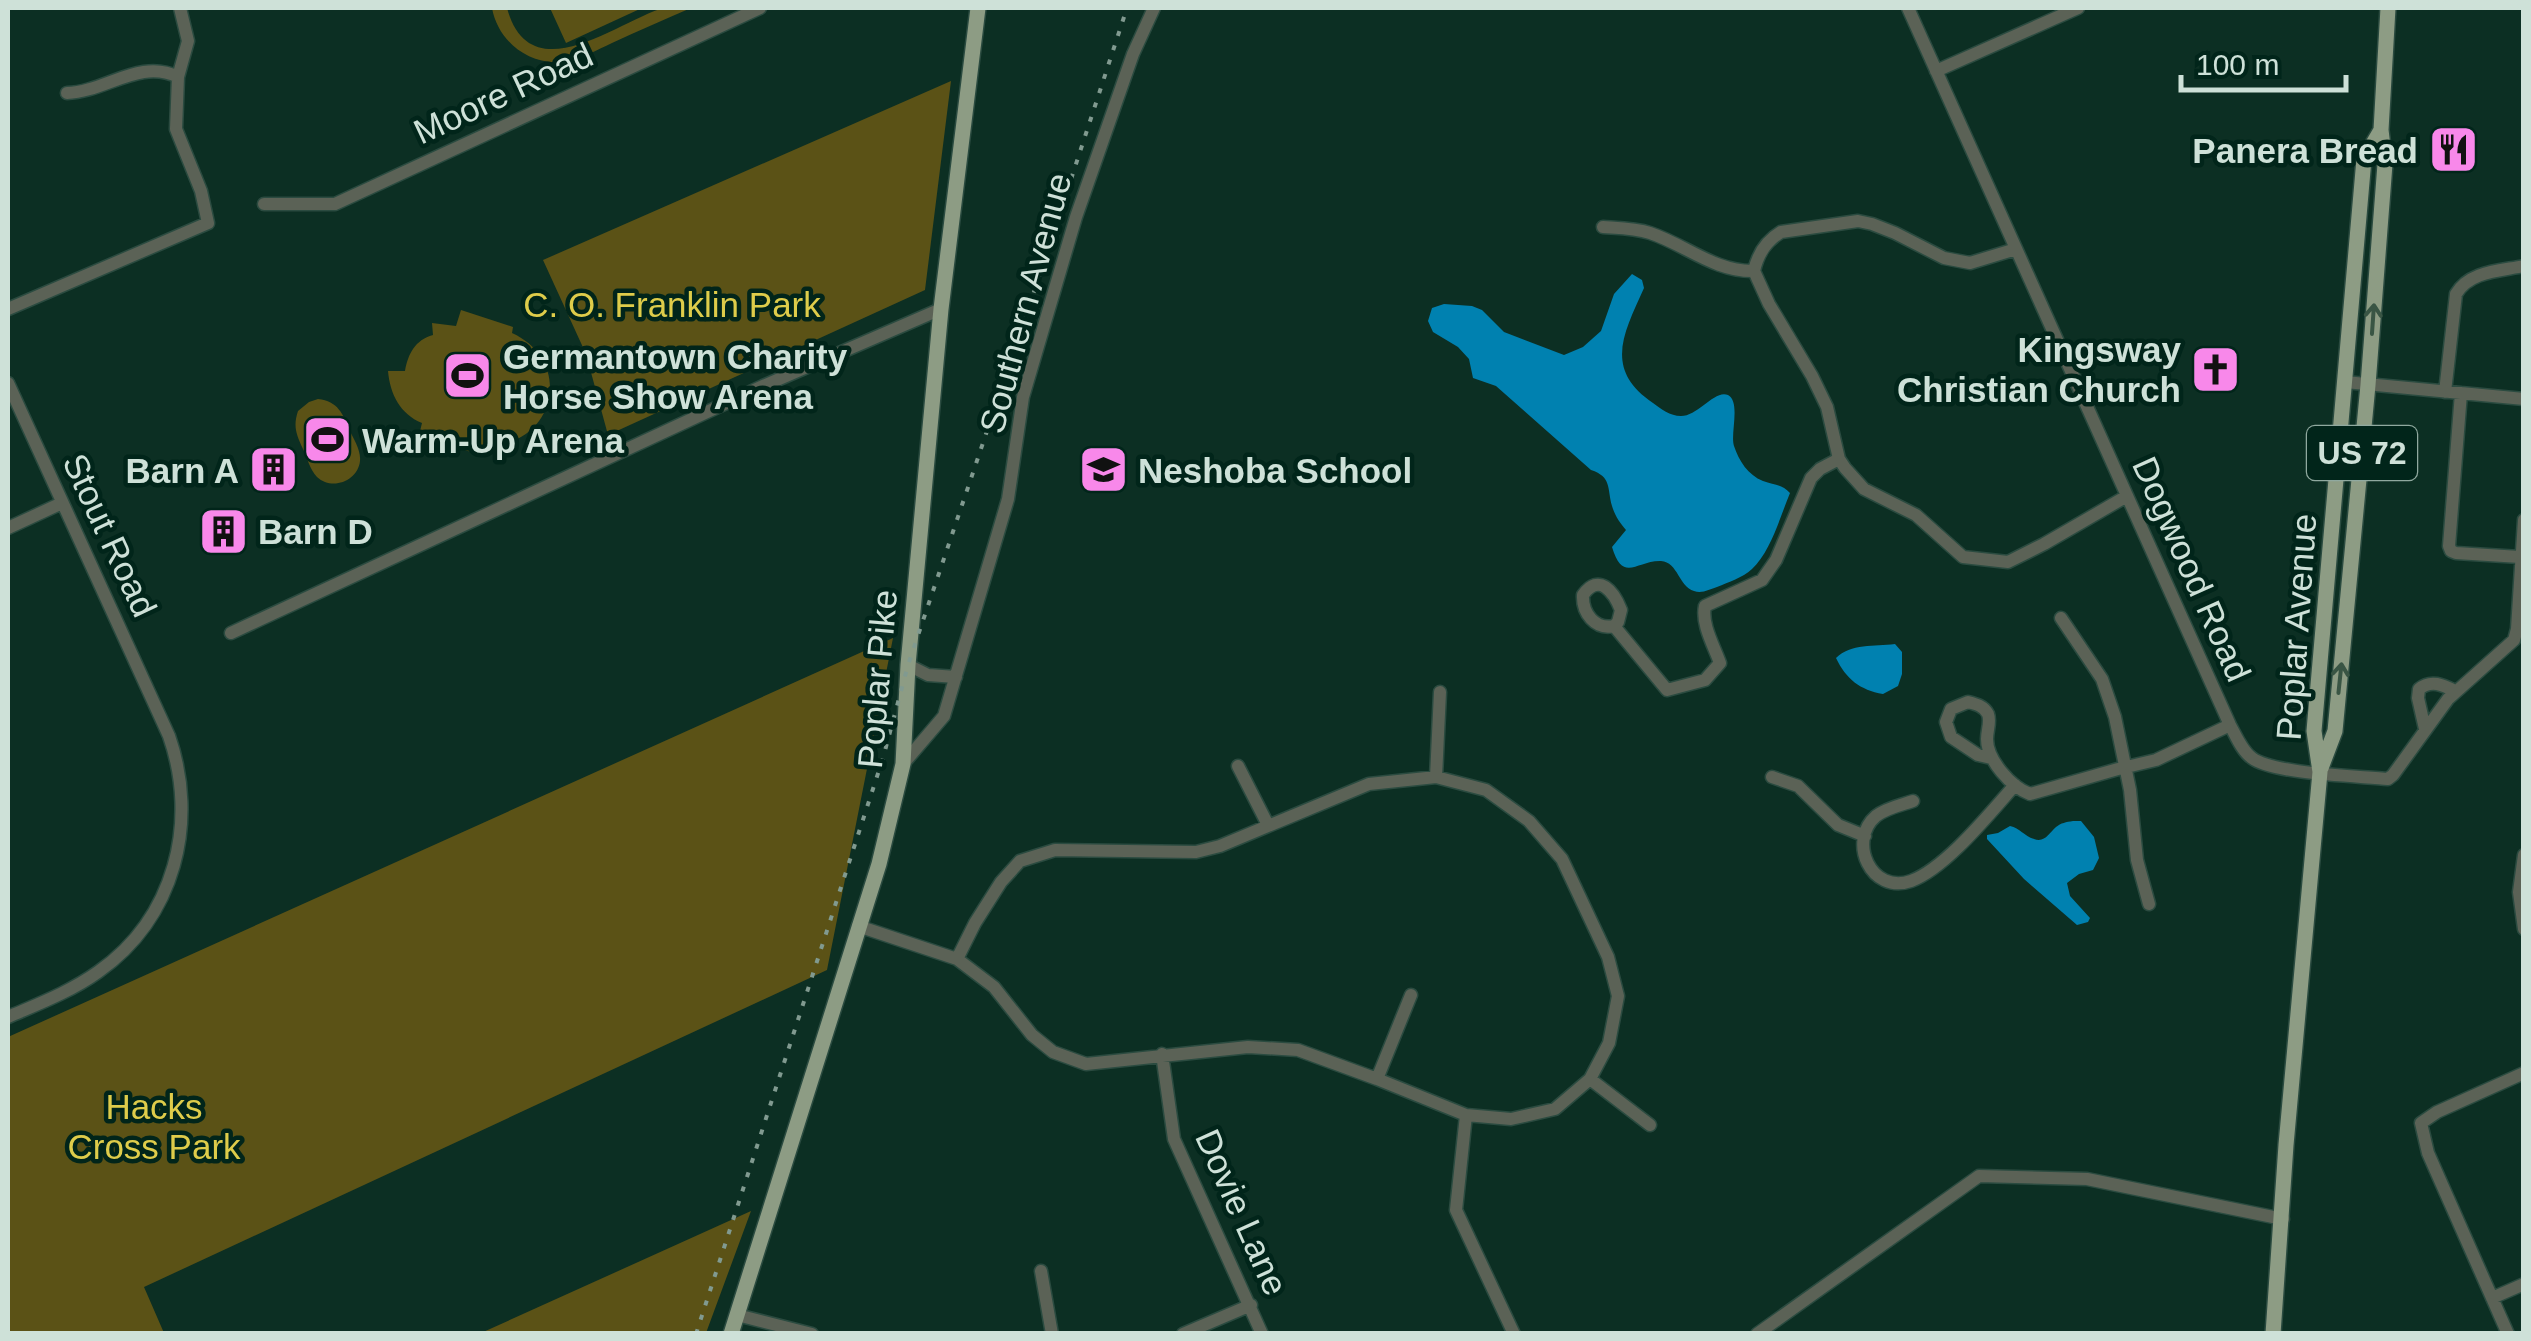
<svg xmlns="http://www.w3.org/2000/svg" width="2531" height="1341" font-family="Arial,sans-serif">
	<style>
		.green { fill: #5b5216 }
		.water { fill: #0081b0 }
		.lines { fill: none; stroke-linecap: round; stroke-linejoin: round }
		.minor-casing { stroke: #2b4b40; stroke-width: 15 }
		.major-casing { stroke: #2b4b40; stroke-width: 18 }
		.minor { stroke: #5b6256; stroke-width: 12 }
		.major { stroke: #8d9c84; stroke-width: 15 }
		.rail { stroke: #819a90; stroke-width: 4; stroke-dasharray: 5 10; stroke-linecap: butt }
		.oneway { stroke: #395544 }
		.labels { text-anchor: middle; dominant-baseline: central; stroke-width: 9; stroke-linejoin: round; paint-order: stroke }
		.shield { fill: #01251a; stroke: #90a99f; stroke-width: 2.5 }
		.shield-label { font-size: 32px; font-weight: bold; fill: #cee1d8 }
		.street-label { font-size: 35px; fill: #cee1d8; stroke: #01251a }
		.poi-label { font-size: 35px; font-weight: bold; fill: #cee1d8; stroke: #01251a; text-anchor: start }
		.park-label { font-size: 35px; fill: #decc4a; stroke: #01251a }
	</style>
	<rect width="100%" height="100%" fill="#0c2f23"/>
	<path class="green" d="M492,8H507C530,91 613,25 660,9C670,6 681,7 691,8C665,19 638,31 612,43C597,50 583,58 567,61C531,68 498,42 492,8Z
		M550,8H642L566,43Z
		M951,81L925,290L608,435L586,354L543,260Z
		M461,310L513,327L512,333C578,363 553,454 476,445L474,453L419,435L422,423C400,414 390,394 388,371H405C408,354 415,340 433,335L432,323L456,326Z
		M318,399C338,401 343,414 350,431C354,440 361,450 360,461C358,481 332,491 317,477C310,470 307,457 303,449C296,434 293,426 298,411L309,402Z
		M893,638L827,970L144,1287L164,1333H8V1037Z
		M751,1211L706,1333H481Z"/>
	<path class="water" d="M1632,274L1642,280L1644,288C1624,333 1603,369 1653,403C1661,409 1670,416 1681,416C1698,416 1715,389 1728,395C1741,402 1730,434 1734,446C1739,461 1748,475 1763,481C1774,485 1782,484 1790,493C1780,517 1771,551 1752,569C1742,578 1729,582 1717,587C1710,589 1702,594 1694,591C1679,587 1678,562 1661,561C1637,560 1623,584 1612,547L1626,530C1620,523 1615,516 1612,506C1607,488 1612,477 1591,470L1496,386L1473,378L1469,359L1458,347L1433,332L1428,321L1432,308L1444,304L1472,306L1482,310L1504,332L1564,355L1583,347L1601,331L1614,294Z
		M1895,644L1902,652V674L1898,686L1883,694C1860,690 1846,679 1836,658C1851,643 1874,647 1895,644Z
		M2073,821H2081L2094,837L2099,858L2093,870L2079,874L2067,883L2070,896L2090,918L2088,922L2077,925L2024,879L1987,839V835L1998,833L2010,826C2020,828 2024,836 2034,839C2045,843 2049,833 2056,827C2061,823 2066,822 2073,821Z"/>
	<g class="lines">
		<defs>
			<path id="minor" d="M1908,8L2230,725C2236,736 2242,751 2252,758C2273,774 2358,776 2388,779L2393,775L2448,699L2514,640L2517,629L2524,520
				M1936,71L2078,8
				M67,93C105,92 140,58 178,77
				M264,204H335L760,8
				M1603,227C1618,228 1635,228 1650,233C1686,245 1715,272 1754,271
				M2016,249L1970,263L1944,258L1895,233L1872,224L1858,221L1781,232C1766,241 1758,253 1754,271L1769,304L1812,376L1827,407L1839,459L1845,468L1864,489L1916,515L1963,557L2008,562L2044,544L2127,496
				M8,309L208,223L201,191L176,129L178,77L188,41L180,8
				M2345,382L2524,399
				M8,383L169,736C199,822 175,918 98,972C70,992 38,1004 8,1017
				M2445,392L2456,294C2469,271 2500,271 2524,266
				M2461,393L2449,546L2451,551L2456,553L2520,557
				M8,528L62,503
				M2061,618L2102,679L2115,717L2130,790L2137,860L2149,904
				M1614,626C1595,630 1582,613 1583,595C1599,572 1614,592 1621,610L1618,622L1614,626L1667,690L1705,680L1720,663C1714,646 1701,624 1705,606L1762,580L1776,560L1811,478L1820,469L1839,459
				M231,633L763,386L941,309
				M908,665L928,675L956,677
				M2425,729L2418,698L2419,689C2431,679 2443,685 2455,691
				M1991,758L1978,755L1951,737L1946,722L1951,709L1968,702C1976,704 1984,706 1988,714C1991,722 1987,730 1987,739C1987,760 2011,787 2030,794L2118,769L2156,760L2230,725
				M903,764L944,716L1008,499L1023,397L1076,217L1133,54L1154,8
				M1238,766L1268,825
				M1436,777L1440,692
				M1772,777L1798,786L1838,825L1865,836
				M1913,801C1901,805 1886,808 1876,816C1847,841 1871,895 1911,881C1946,868 1990,813 2015,785
				M2524,855L2519,892L2524,929
				M858,926L957,959L994,987L1032,1035L1053,1052L1086,1064L1248,1047L1298,1050L1377,1079L1466,1115L1511,1119L1555,1109L1590,1079L1609,1043L1618,996L1608,957L1562,859L1529,821L1486,790L1436,777L1369,784L1220,846L1196,852L1055,850L1020,861L1001,882L975,923L957,959
				M1162,1054L1174,1139L1262,1334
				M1377,1079L1411,995
				M1590,1079L1650,1125
				M1466,1115L1456,1210L1514,1334
				M1041,1271L1052,1334
				M2492,1298L2524,1284
				M737,1315L812,1334
				M1183,1334L1251,1305
				M1757,1334L1979,1176L2087,1179L2283,1219
				M2508,1334L2428,1153L2421,1123L2437,1112L2524,1073"/>
			<path id="major" d="M2321,768L2335,731L2368,385L2385,164L2381,130L2388,8
				M731,1334L879,864L903,764L908,665L941,309L978,8
				M2273,1334L2286,1145L2320,772L2314,731L2364,159L2381,130"/>
		</defs>
		<use href="#minor" class="minor-casing"/>
		<use href="#major" class="major-casing"/>
		<use href="#minor" class="minor"/>
		<use href="#major" class="major"/>
		<path class="rail" d="M696,1334L883,758L908,665L1039,277L1127,8"/>
	</g>
	<defs><path id="oneway-shaft" d="M-6 0H5M1.5-3L5.5 0L1.5 3" fill="none" stroke-width="1.6" stroke-linecap="round" stroke-linejoin="round" transform="scale(2.5)"/></defs>
	<g class="oneway">
		<use href="#oneway-shaft" transform="translate(2373 319) rotate(-86)"/>
		<use href="#oneway-shaft" transform="translate(2340 678) rotate(-84)"/>
	</g>
	<defs>
		<symbol id="restaurant-square" viewBox="-11 -11 22 22"><rect x="-9" y="-9" width="18" height="18" rx="4" fill="#f888ea" stroke="#01251a"/><path d="M-5-6h1v4h1v-4h1v4h1v-4h1v5L-1.5 .5V6h-2V.5L-5-1ZM5-6V6H3V1.5H1.5Q1.5-4 5-6Z" fill="#111"/></symbol>
		<symbol id="church-square" viewBox="-11 -11 22 22"><rect x="-9" y="-9" width="18" height="18" rx="4" fill="#f888ea" stroke="#01251a"/><path d="M-1.2-6h2.4v3.5h3.3v2.4h-3.3V6h-2.4V-.1h-3.3v-2.4h3.3Z" fill="#111"/></symbol>
		<symbol id="stadium-square" viewBox="-11 -11 22 22"><rect x="-9" y="-9" width="18" height="18" rx="4" fill="#f888ea" stroke="#01251a"/><path d="M0-5a6.5 5 0 1 0 0 10a6.5 5 0 1 0 0-10ZM-3.5-1.8h7v3.6h-7Z" fill="#111"/></symbol>
		<symbol id="building-square" viewBox="-11 -11 22 22"><rect x="-9" y="-9" width="18" height="18" rx="4" fill="#f888ea" stroke="#01251a"/><path d="M-4-6H4V6H1V3H-1V6H-4ZM-2.5-4.3h1.7v1.8h-1.7ZM.8-4.3h1.7v1.8H.8ZM-2.5-1h1.7V.8h-1.7ZM.8-1h1.7V.8H.8Z" fill="#111"/></symbol>
		<symbol id="school-square" viewBox="-11 -11 22 22"><rect x="-9" y="-9" width="18" height="18" rx="4" fill="#f888ea" stroke="#01251a"/><path d="M0-5L7-2L0 1L-7-2ZM-4 1L0 2.5L4 1V4Q0 6-4 4Z" fill="#111"/></symbol>
	</defs>
	<g fill-rule="evenodd">
		<use href="#restaurant-square" x="2426" y="122" width="55" height="55"/>
		<use href="#church-square" x="2188" y="342" width="55" height="55"/>
		<use href="#stadium-square" x="440" y="348" width="55" height="55"/>
		<use href="#stadium-square" x="300" y="412" width="55" height="55"/>
		<use href="#building-square" x="246" y="442" width="55" height="55"/>
		<use href="#school-square" x="1076" y="442" width="55" height="55"/>
		<use href="#building-square" x="196" y="504" width="55" height="55"/>
	</g>
	<g class="labels">
		<rect class="shield" x="2307" y="426" width="110" height="54" rx="8"/>
		<g class="shield-label">
			<text x="2362" y="453">US 72</text>
		</g>
		<g class="street-label">
			<text transform="translate(503 93) rotate(-25)">Moore Road</text>
			<text transform="translate(1025 303) rotate(-75)">Southern Avenue</text>
			<text transform="translate(110 535) rotate(65)">Stout Road</text>
			<text transform="translate(2192 569) rotate(66)">Dogwood Road</text>
			<text transform="translate(2296 627) rotate(-86)">Poplar Avenue</text>
			<text transform="translate(877 679) rotate(-85)">Poplar Pike</text>
			<text transform="translate(1242 1212) rotate(66)">Dovie Lane</text>
		</g>
		<g class="poi-label">
			<text x="2418" y="150" text-anchor="end">Panera Bread</text>
			<text x="2181" y="349" text-anchor="end">Kingsway<tspan x="2181" dy="40">Christian Church</tspan></text>
			<text x="503" y="356">Germantown Charity<tspan x="503" dy="40">Horse Show Arena</tspan></text>
			<text x="362" y="440">Warm-Up Arena</text>
			<text x="239" y="470" text-anchor="end">Barn A</text>
			<text x="1138" y="470">Neshoba School</text>
			<text x="258" y="531">Barn D</text>
		</g>
		<g class="park-label">
			<text x="672" y="304">C. O. Franklin Park</text>
			<text x="154" y="1106">Hacks<tspan x="154" dy="40">Cross Park</tspan></text>
		</g>
	</g>
	<rect width="2531" height="1341" fill="none" stroke="#cee1d8" stroke-width="20"/>
	<path d="M2181 75v15h165v-15" fill="none" stroke="#cee1d8" stroke-width="5"/>
	<text x="2196" y="75" font-size="30" fill="#cee1d8" stroke="#01251a" stroke-width="8" paint-order="stroke">100 m</text>
</svg>
